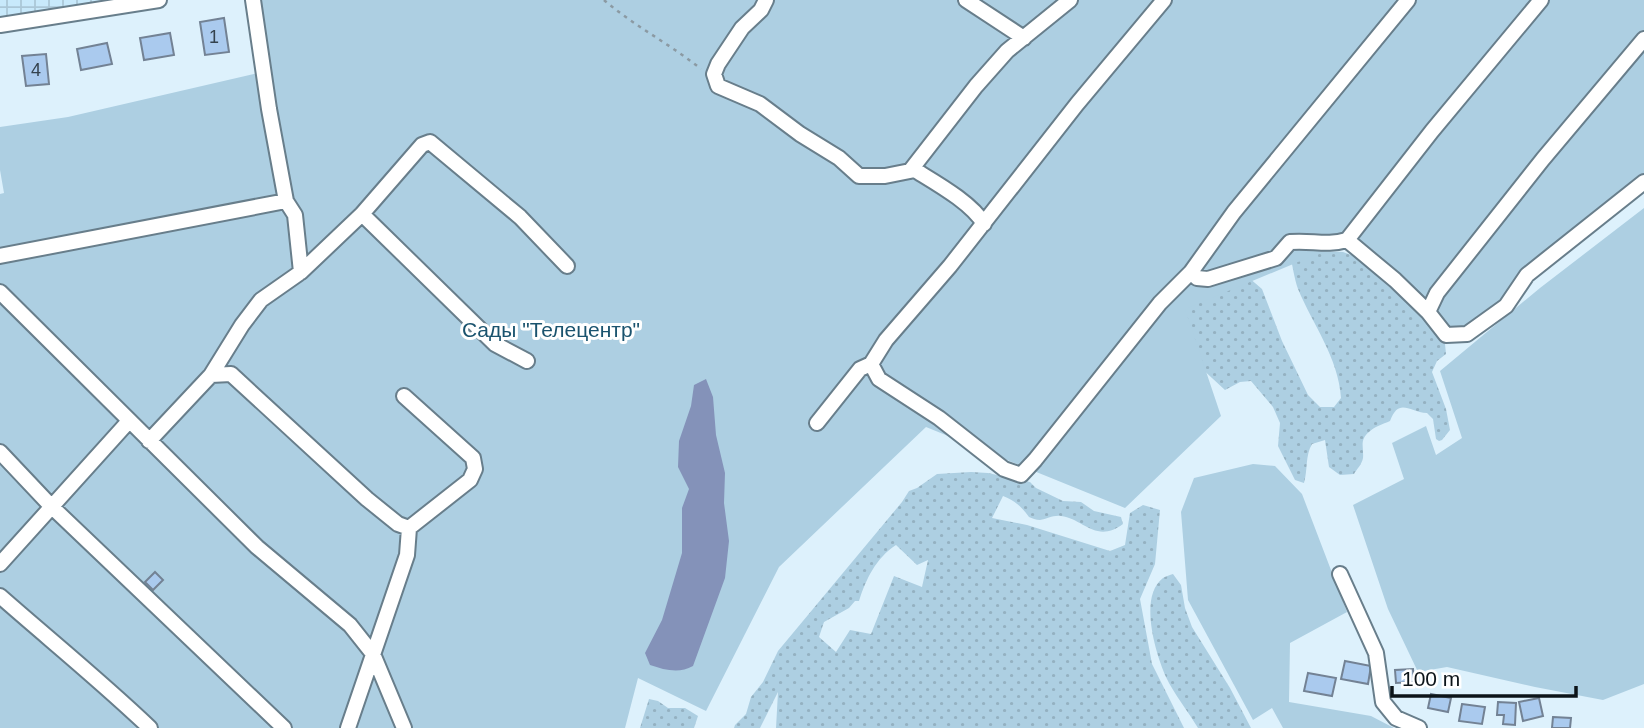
<svg xmlns="http://www.w3.org/2000/svg" width="1644" height="728" font-family="Arial,sans-serif">
	<style>
		.industrial { fill: url(#industrial-grid) }
		.grass { fill: url(#grass-dots); fill-rule: evenodd }
		.garden { fill: #adcfe2 }
		.water { fill: #8492b9 }
		.building { fill: #aacaee; stroke: #738294; stroke-width: 2 }
		.lines { fill: none; stroke-linecap: round; stroke-linejoin: round }
		.minor-casing { stroke: #687e8b; stroke-width: 18 }
		.path { stroke: #8b9aa3; stroke-width: 2.5; stroke-dasharray: 3.5 5; stroke-linecap: butt }
		.minor { stroke: #fff; stroke-width: 14 }
		.labels { text-anchor: middle; dominant-baseline: central; stroke-width: 6; stroke-linejoin: round; paint-order: stroke }
		.number-label { font-size: 18px; fill: #34424e }
		.park-label { font-size: 21px; fill: #1a536e; stroke: #fff }
	</style>
	<defs>
		<pattern id="industrial-grid" width="8" height="8" patternUnits="userSpaceOnUse" patternTransform="scale(1.75)"><rect width="8" height="8" fill="#c8e9fb"/><path d="M0 4h8M4 0v8" fill="none" stroke="#abc7d7"/></pattern>
		<pattern id="grass-dots" width="8" height="8" patternUnits="userSpaceOnUse" patternTransform="scale(1.75)"><rect width="8" height="8" fill="#adcfe2"/><path d="M2 2h.1M6 6h.1" fill="none" stroke="#94b1c1" stroke-width="1.8" stroke-linecap="round"/></pattern>
	</defs>
	<rect width="100%" height="100%" fill="#ddf1fc"/>
	<path class="industrial" d="M0,0H111L0,17Z"/>
	<path class="grass" d="M1306,250L1343,252L1354,256L1434,326L1445,344L1446,354L1437,361L1432,372L1446,409L1450,430L1442,440L1439,441L1436,439L1433,419L1427,413C1409,412 1399,397 1390,421C1383,424 1374,427 1369,432C1359,440 1364,448 1363,458C1362,464 1357,469 1354,474L1340,475L1329,467L1325,440L1312,444C1305,456 1308,469 1304,483L1295,480L1278,446L1280,423L1273,407L1251,381L1240,382L1225,390L1199,366L1177,332L1186,300L1248,277L1262,289L1282,341L1308,395L1320,407H1334L1341,398C1338,357 1313,325 1298,289C1294,278 1293,266 1290,256Z
		M971,472L988,473L1030,482L1036,488L1063,501L1081,502L1094,511L1121,517L1123,524C1096,544 1084,519 1061,516C1053,515 1047,519 1040,520C1036,520 1032,518 1029,517C1022,507 1014,500 1003,496L992,518L1027,525L1110,551L1125,545L1130,513L1143,505L1160,510L1155,564L1140,599L1152,664L1184,728H776L778,692L760,728H734L735,725L746,714L751,697L763,682L778,651L902,502L909,491L917,488L937,474ZM896,545L917,565L928,560L922,587L894,576L871,634L850,630L836,652L819,637L824,622L849,608L855,601H859C866,579 876,558 896,545Z
		M1173,574L1181,585L1185,608L1192,627L1230,688L1251,728H1198C1188,711 1174,694 1166,677C1156,654 1138,597 1163,578C1166,576 1170,575 1173,574Z
		M649,699L658,701L668,708H685L698,716L694,728H640Z"/>
	<path class="garden" d="M250,0H1644V183L1458,343L1346,242L1185,309L1221,416L1125,508L926,427L779,567L706,711L638,678L625,728H0V194L4,193L0,170V127L68,117L258,73Z
		M1644,208V684L1603,700L1535,687L1447,667L1418,672L1388,609L1353,505L1404,479L1392,443L1426,426L1436,455L1462,438L1440,371L1540,288Z
		M1253,464L1275,466L1302,494L1347,612L1290,643L1289,702L1371,716L1394,728H1283L1272,708L1253,720L1188,600L1181,512L1194,478Z"/>
	<path class="water" d="M706,379L713,397L716,435L725,473L724,503L729,541L725,578L693,666C679,674 665,670 650,665L645,653L662,620L682,553V508L689,489L678,467L679,441L691,406L694,385Z"/>
	<path class="building" d="M224,18L229,52L205,55L200,22Z
		M170,33L174,55L144,60L140,38Z
		M107,43L112,64L81,70L77,49Z
		M46,54L49,84L26,86L22,56Z
		M155,572L163,580L153,590L145,582Z
		M1345,661L1371,666L1368,684L1341,679Z
		M1413,669L1414,682L1396,683L1395,670Z
		M1308,673L1336,678L1332,696L1304,691Z
		M1431,694L1451,698L1448,712L1428,708Z
		M1539,698L1543,716L1523,721L1519,702Z
		M1498,702L1516,703L1515,725L1503,724L1504,715H1497Z
		M1462,704L1485,707L1482,724L1459,721Z
		M1553,717L1571,718L1570,728H1552Z"/>
	<g class="lines">
		<defs>
			<path id="minor" d="M766,0L761,10L742,28L718,64L714,74L718,86L760,104L800,134L839,158L859,176H885L915,170C936,183 972,203 984,224
				M966,0L1024,38
				M1164,0L1077,104L950,266L886,340L871,364L879,379L939,418L1004,469L1021,475L1035,460L1160,303L1191,272L1234,212L1408,0
				M0,25L159,0
				M910,171L976,86L1007,51L1070,0
				M286,201L295,215L301,272
				M362,214L495,344L527,361
				M1347,240L1395,280L1428,312L1437,293L1543,159L1644,39
				M0,256L286,201L269,109L253,0
				M1191,272L1197,278L1208,279L1276,258L1290,242C1312,240 1326,246 1347,240L1432,131L1541,0
				M0,292L257,547L350,625L373,654L404,728
				M1428,312L1446,335L1467,334L1506,306L1527,275L1644,182
				M211,375L231,374L367,499L398,524L409,528L470,480L475,469L473,458L404,396
				M817,423L860,369L871,364
				M149,441L211,375L242,325L261,300L301,272L362,214L422,145L430,142L520,217L567,266
				M0,452L51,506L284,728
				M0,564L129,421
				M1340,574L1376,653L1383,702L1396,718L1419,728
				M0,596C50,640 102,682 150,728
				M348,728L407,555L409,528"/>
		</defs>
		<use href="#minor" class="minor-casing"/>
		<path class="path" d="M604,0C634,26 670,44 701,69"/>
		<use href="#minor" class="minor"/>
	</g>
	<g class="labels">
		<g class="number-label">
			<text x="214" y="37">1</text>
			<text x="36" y="70">4</text>
		</g>
		<g class="park-label">
			<text x="551" y="329">Сады "Телецентр"</text>
		</g>
	</g>
	<path d="M1392 686v10h184v-10" fill="none" stroke="#0c1419" stroke-width="3.5"/>
	<text x="1402" y="686" font-size="21" fill="#0c1419" stroke="#ffffff" stroke-width="5" paint-order="stroke">100 m</text>
</svg>
